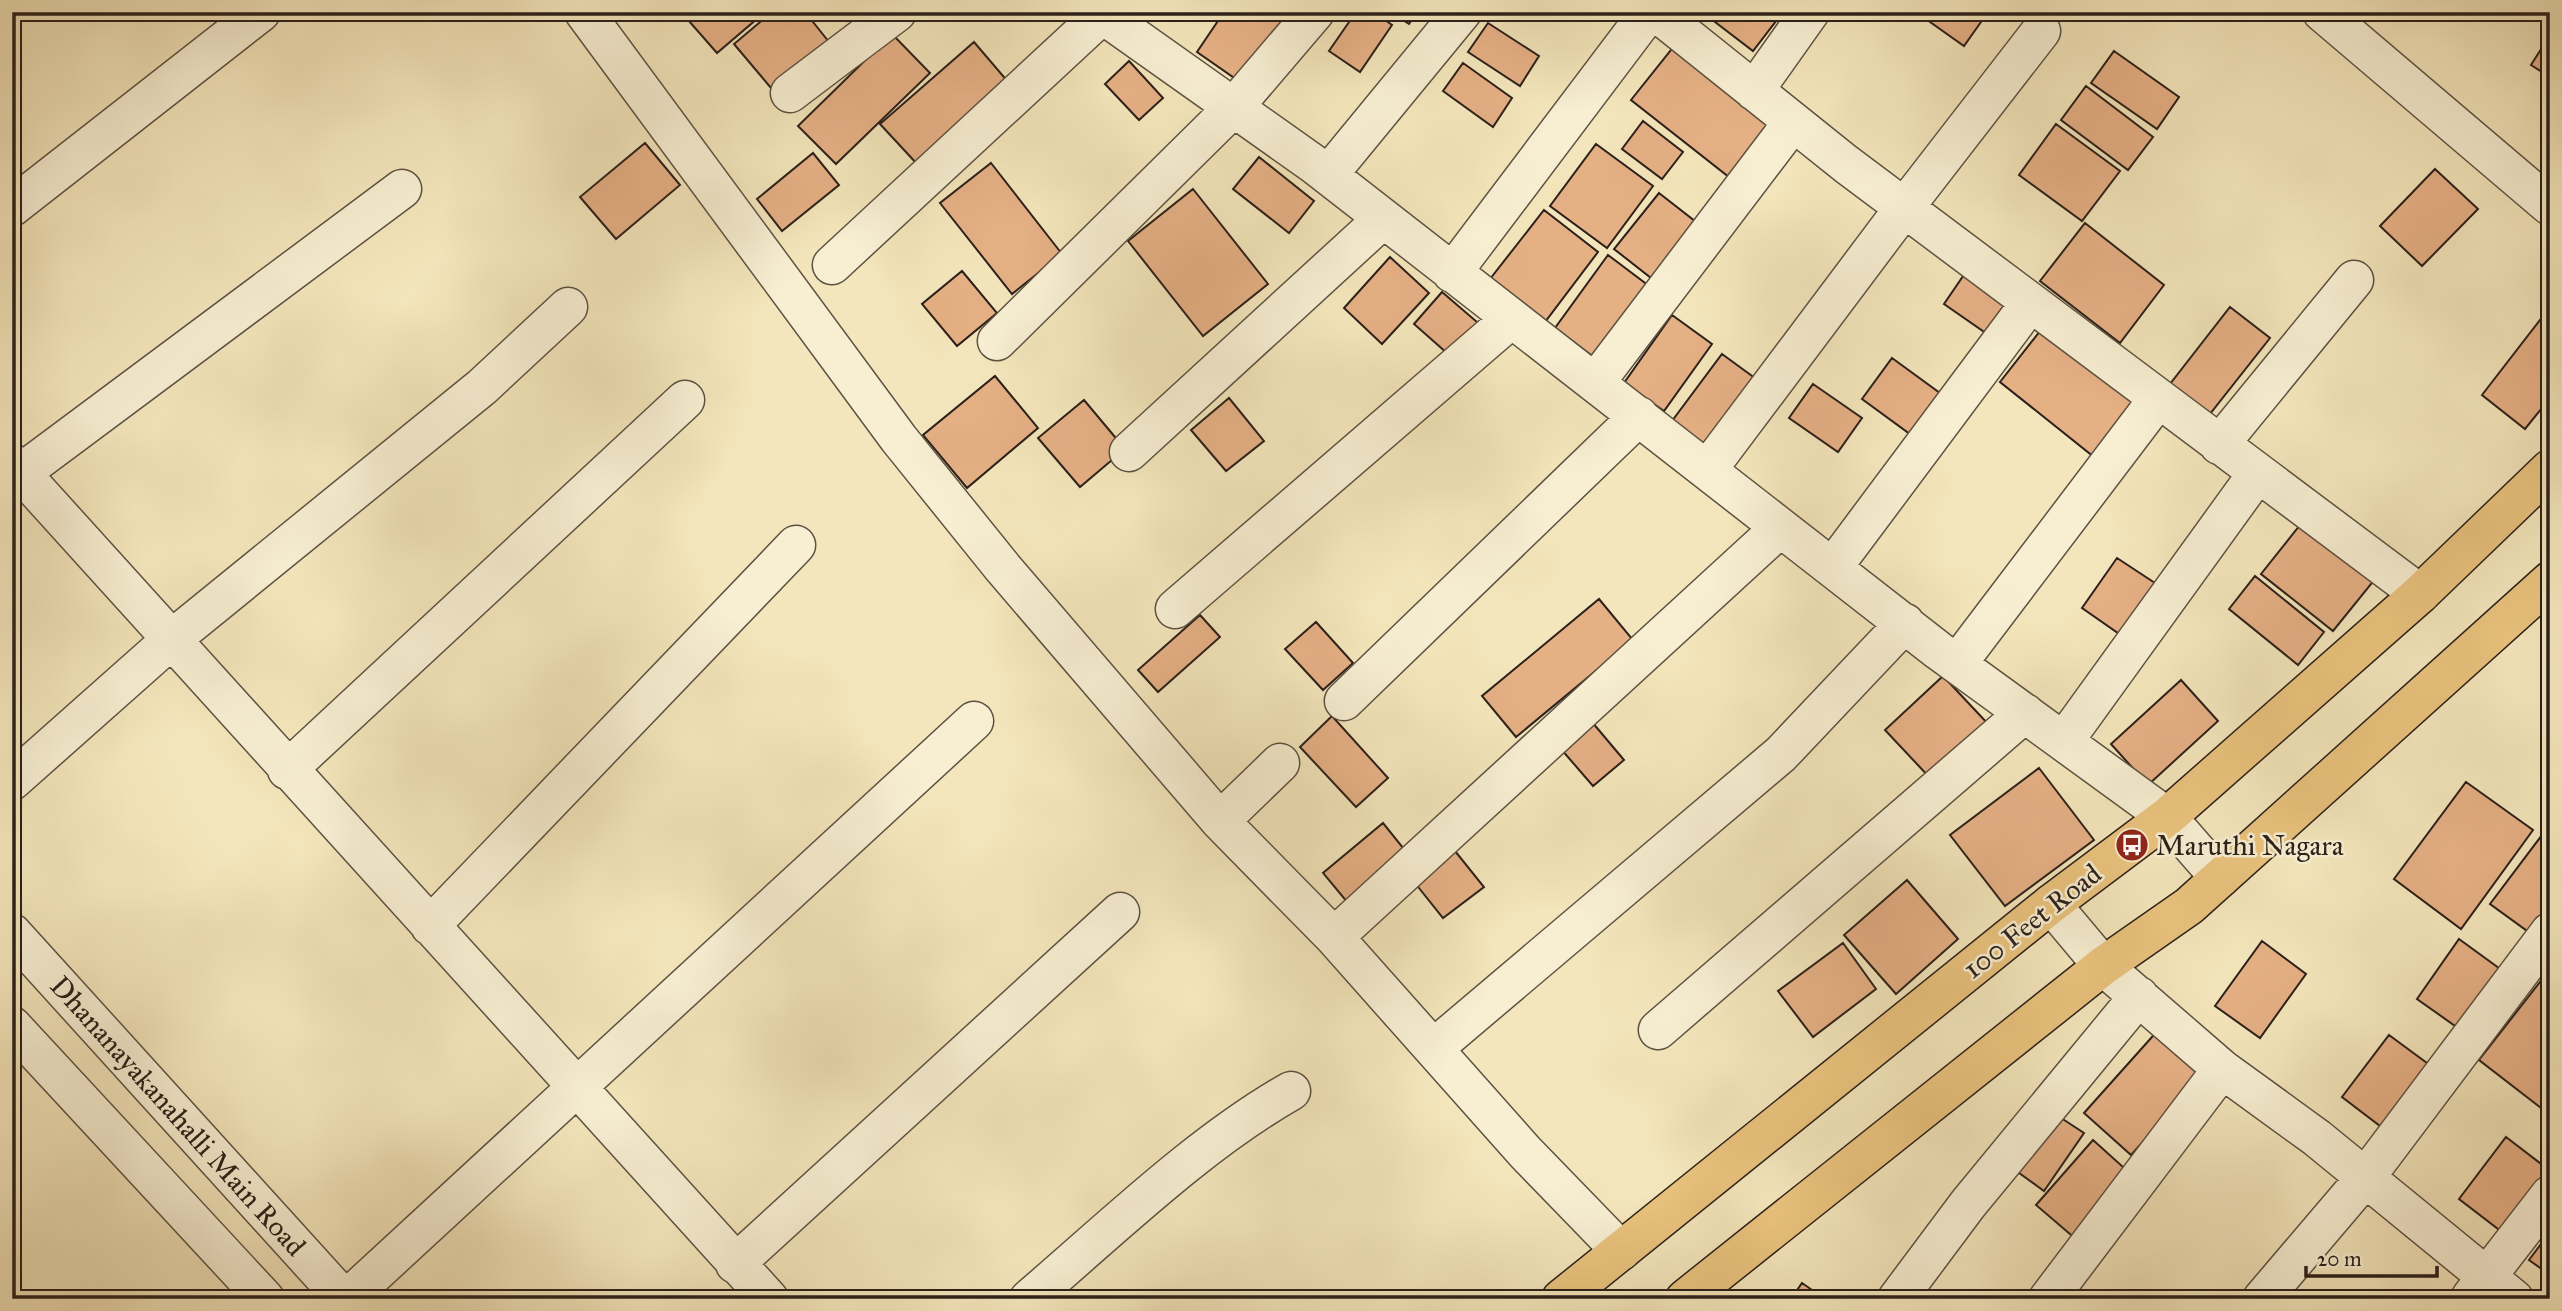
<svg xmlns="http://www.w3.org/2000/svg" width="2562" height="1311" font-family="'IM FELL Great Primer',serif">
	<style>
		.building { fill: #e6b085; stroke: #2b201a; stroke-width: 2 }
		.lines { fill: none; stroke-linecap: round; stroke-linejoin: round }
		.minor-casing { stroke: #5d5242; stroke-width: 41 }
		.major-casing { stroke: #2b201a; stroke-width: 41 }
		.minor { stroke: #f8efd3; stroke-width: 38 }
		.major { stroke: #eac37e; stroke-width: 38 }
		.labels { text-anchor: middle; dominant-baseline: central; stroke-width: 5; stroke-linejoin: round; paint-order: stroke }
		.poi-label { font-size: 28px; fill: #2b201a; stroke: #f8efd3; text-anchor: start }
		.street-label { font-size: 28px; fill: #2b201a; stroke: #f8efd3 }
	</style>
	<rect width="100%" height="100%" fill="#f4e6bc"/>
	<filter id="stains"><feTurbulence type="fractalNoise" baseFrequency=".00286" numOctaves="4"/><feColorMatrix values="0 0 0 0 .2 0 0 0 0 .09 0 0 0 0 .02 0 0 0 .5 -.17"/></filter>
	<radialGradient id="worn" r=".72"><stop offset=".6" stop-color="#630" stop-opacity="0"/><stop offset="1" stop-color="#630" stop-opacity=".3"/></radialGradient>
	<path class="building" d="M681,12H765L717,53Z
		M772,12H805L829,42L771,88L734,44Z
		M1224,12H1286L1291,15L1243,84L1197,52Z
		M1356,12H1374L1392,25L1360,72L1329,51Z
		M1390,12H1417L1409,24Z
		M1702,12H1783L1753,51Z
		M1916,12H1988L1964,46Z
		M1488,23L1539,56L1520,86L1468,52Z
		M892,34L930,73L836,164L798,126Z
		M2550,35V77L2531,65Z
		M1679,40L1782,120L1734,181L1631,100Z
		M974,42L1009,83L918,165L880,124Z
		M2114,51L2179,97L2157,129L2091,83Z
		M1129,61L1163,98L1139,120L1105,84Z
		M1463,63L1512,98L1493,127L1443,91Z
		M2086,86L2153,137L2128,170L2061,120Z
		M1643,121L1683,152L1662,179L1622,149Z
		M2056,124L2120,171L2082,221L2019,175Z
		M645,143L680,185L616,239L580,197Z
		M1596,144L1653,186L1607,248L1550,206Z
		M813,153L839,185L782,231L757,199Z
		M1259,157L1314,201L1289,233L1233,189Z
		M991,163L1062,254L1012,294L940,203Z
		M2435,169L2478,209L2422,266L2380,226Z
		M1193,189L1268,284L1203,336L1128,241Z
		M1659,193L1705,229L1660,285L1614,249Z
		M1544,210L1598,252L1545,322L1490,279Z
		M2085,223L2164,285L2120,343L2040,281Z
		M1608,255L1653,289L1599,361L1555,328Z
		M1390,257L1429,293L1382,344L1344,308Z
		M1970,266L2020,300L1993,338L1944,304Z
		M962,271L997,313L957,346L922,304Z
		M1442,292L1484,328L1456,361L1414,324Z
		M2230,307L2270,338L2202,424L2163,393Z
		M2550,307V398L2525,429L2482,395Z
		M1672,315L1712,344L1664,411L1624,383Z
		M2044,326L2138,401L2094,457L2000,382Z
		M1722,354L1763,384L1710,456L1669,425Z
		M1892,358L1944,396L1914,437L1862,399Z
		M995,376L1038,428L967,488L923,435Z
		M1813,384L1862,418L1838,452L1789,418Z
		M1229,398L1264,441L1226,471L1191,430Z
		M1084,400L1125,449L1080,487L1038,438Z
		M2308,515L2380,573L2333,631L2261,574Z
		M2117,558L2164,589L2128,640L2082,608Z
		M2255,576L2324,632L2298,665L2229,609Z
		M1599,599L1633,640L1516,737L1482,696Z
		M1200,615L1220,637L1158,692L1138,670Z
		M1316,622L1353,663L1323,690L1285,649Z
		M1943,676L1990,726L1931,779L1885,730Z
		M2181,680L2218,721L2148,785L2111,744Z
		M1332,716L1388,778L1356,807L1300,747Z
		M1592,722L1624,760L1593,786L1561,749Z
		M2039,768L2094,840L2005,906L1950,835Z
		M2466,782L2533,830L2461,929L2394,879Z
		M1383,823L1408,854L1348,903L1323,873Z
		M2542,835L2550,841V906L2530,933L2490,904Z
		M1451,846L1484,887L1443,918L1411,878Z
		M1907,880L1958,939L1896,994L1844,935Z
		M2459,939L2507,974L2465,1033L2417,999Z
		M2262,941L2306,974L2260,1038L2215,1006Z
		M1843,943L1876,989L1813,1037L1778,991Z
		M2550,969V1115L2479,1060Z
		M2160,1028L2207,1071L2131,1155L2084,1113Z
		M2389,1035L2431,1066L2384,1129L2342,1097Z
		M2055,1114L2084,1133L2044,1191L2015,1170Z
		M2506,1137L2549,1170L2502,1232L2459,1199Z
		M2093,1140L2133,1176L2077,1240L2036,1205Z
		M2550,1232V1275L2529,1260Z
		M1802,1283L1825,1299H1791Z"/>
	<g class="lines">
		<defs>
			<path id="minor" d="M584,12L899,439L1003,568L1220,821L1334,937L1525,1152L1621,1251
				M1099,12L1315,165L1939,651L2167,817L2220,878
				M1656,12L1846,164L2420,594
				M2322,12L2550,206
				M1754,91L1810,12
				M790,93L897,12
				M1328,175L1462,12
				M12,207L261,12
				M832,265L1105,12
				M1452,273L1649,12
				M997,341L1233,108L1315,12
				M1595,383L1793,122
				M2219,445L2354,280
				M1129,452L1383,219
				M12,463L769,1299
				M1708,469L1904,208L2041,31
				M21,473L402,189
				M1833,567L2030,303
				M1175,609L1511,319
				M1957,664L2158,399
				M1344,701L1639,416
				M2064,741L2257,474
				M287,770L685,400
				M12,781L172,639L482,387L568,307
				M1220,821L1280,763
				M2051,904L2103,966L2222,1069L2317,1138L2514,1299
				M430,926L796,545
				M12,933L344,1299
				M1334,937L1780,528
				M12,1026L265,1299
				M1658,1030L2025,713
				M1434,1048L1781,754L1905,623
				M735,1264L1120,912
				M2471,1297L2550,1195
				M347,1299L974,721
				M1029,1299C1111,1229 1198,1144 1291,1091
				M1897,1299L1968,1204L2139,996
				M2048,1299L2222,1069
				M2262,1299L2365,1178L2550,932"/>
			<path id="major" d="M1561,1299L2051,904L2167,817L2420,594L2550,469
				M1685,1299L2103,966L2189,906L2550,581"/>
		</defs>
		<use href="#minor" class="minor-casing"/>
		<use href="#major" class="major-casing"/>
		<use href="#minor" class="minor"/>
		<use href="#major" class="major"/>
	</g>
	<defs>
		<symbol id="bus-disc" viewBox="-11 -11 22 22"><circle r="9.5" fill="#8f2418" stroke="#f8efd3"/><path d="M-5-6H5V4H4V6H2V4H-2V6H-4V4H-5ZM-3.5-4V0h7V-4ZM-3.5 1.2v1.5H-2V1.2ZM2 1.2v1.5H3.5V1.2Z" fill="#fff"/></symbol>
	</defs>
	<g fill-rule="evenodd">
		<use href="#bus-disc" x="2113" y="826" width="38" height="38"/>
	</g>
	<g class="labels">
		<g class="poi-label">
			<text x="2156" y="845">Maruthi Nagara</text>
		</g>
		<g class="street-label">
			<text transform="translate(2032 921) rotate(-38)">100 Feet Road</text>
			<text transform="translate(178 1116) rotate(48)">Dhananayakanahalli Main Road</text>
		</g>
	</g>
	<rect width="2562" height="1311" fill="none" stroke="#f4e6bc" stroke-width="42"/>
	<rect x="14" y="14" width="2534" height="1283" fill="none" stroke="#2b201a" stroke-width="3.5"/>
	<rect x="21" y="21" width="2520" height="1269" fill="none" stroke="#2b201a" stroke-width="2"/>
	<path d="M2306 1266v10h131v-10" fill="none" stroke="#2b201a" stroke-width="3.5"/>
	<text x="2317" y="1266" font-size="21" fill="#2b201a" stroke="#f8efd3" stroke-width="5" paint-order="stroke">20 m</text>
	<rect width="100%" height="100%" filter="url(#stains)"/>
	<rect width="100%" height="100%" fill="url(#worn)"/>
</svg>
